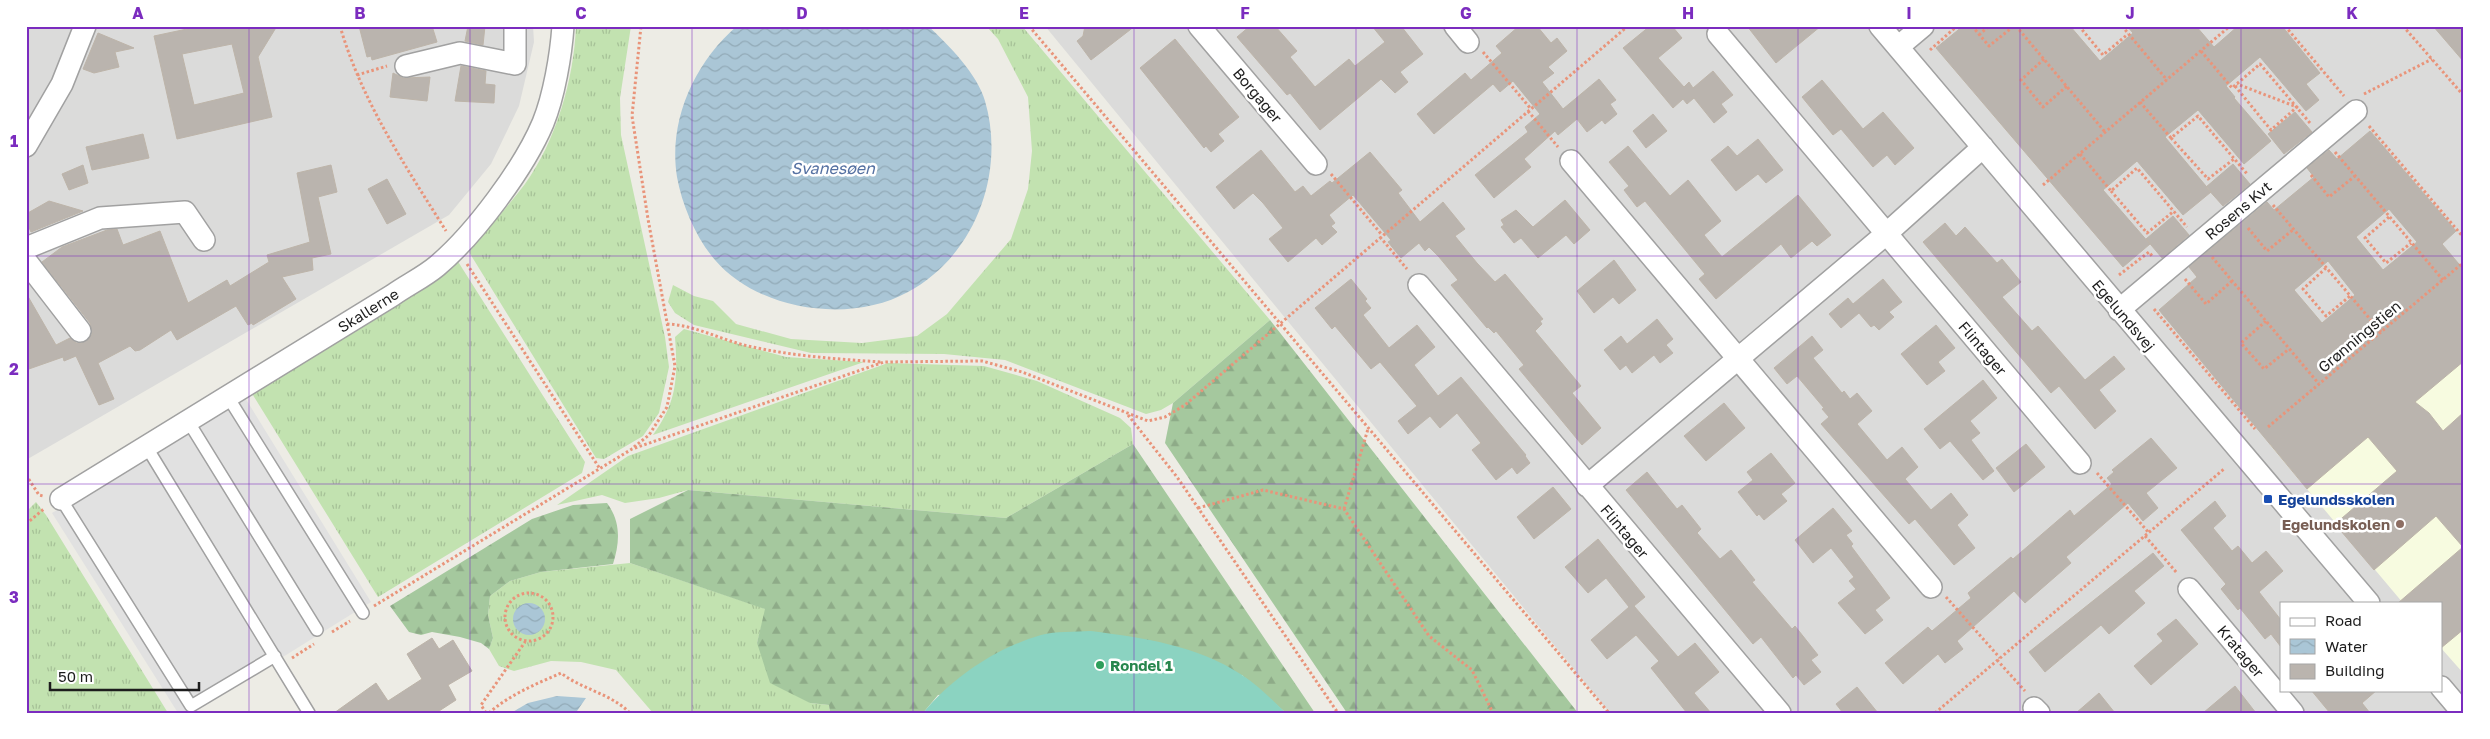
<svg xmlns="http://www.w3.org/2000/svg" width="2490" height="739" font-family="'Golos Text',sans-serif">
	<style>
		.residential { fill: #dbdbda; fill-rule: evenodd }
		.education { fill: #f7fbe0 }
		.grass { fill: url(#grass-tufts) }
		.forest { fill: url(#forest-firs) }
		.pitch { fill: #8bd3c1 }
		.parking { fill: #e1e1e1 }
		.water { fill: url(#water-waves) }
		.building { fill: #bab4ae; stroke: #bdb4a9; fill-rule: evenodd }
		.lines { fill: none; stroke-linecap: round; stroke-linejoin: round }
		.lane-casing { stroke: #a1a1a1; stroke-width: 14 }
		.street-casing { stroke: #a1a1a1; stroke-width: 24 }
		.path { stroke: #e9947a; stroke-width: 3; stroke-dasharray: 2.5 2.5; stroke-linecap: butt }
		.lane { stroke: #fff; stroke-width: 11 }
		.street { stroke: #fff; stroke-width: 21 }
		.grid { fill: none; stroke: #7b2cbf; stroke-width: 1; stroke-opacity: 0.55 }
		.transit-dot { fill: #1a4fb4; stroke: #fff; stroke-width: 2 }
		.education-dot { fill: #8d6e63; stroke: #fff; stroke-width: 2 }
		.leisure-dot { fill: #2e9e5b; stroke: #fff; stroke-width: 2 }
		.labels { text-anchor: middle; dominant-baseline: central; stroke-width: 5; stroke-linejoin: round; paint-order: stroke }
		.street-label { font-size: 15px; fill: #1d1d1d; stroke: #fff }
		.transit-label { font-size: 15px; font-weight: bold; fill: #164399; stroke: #fff; text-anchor: start }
		.education-label { font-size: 15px; font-weight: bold; fill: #785e54; stroke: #fff; text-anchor: end }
		.leisure-label { font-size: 15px; font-weight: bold; fill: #27864d; stroke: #fff; text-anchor: start }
		.water-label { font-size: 16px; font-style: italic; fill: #5571a2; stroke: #fff }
		.neatline { fill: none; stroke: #7b2cbf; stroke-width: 2 }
		.grid-label { font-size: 16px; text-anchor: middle; font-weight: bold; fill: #7b2cbf }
	</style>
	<defs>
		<pattern id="grass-tufts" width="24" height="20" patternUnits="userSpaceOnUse" patternTransform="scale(1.25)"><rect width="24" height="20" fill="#c2e2b0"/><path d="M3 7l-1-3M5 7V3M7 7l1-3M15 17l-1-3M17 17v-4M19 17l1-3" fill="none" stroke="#a6c197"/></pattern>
		<pattern id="forest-firs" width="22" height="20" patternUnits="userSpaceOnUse" patternTransform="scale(1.25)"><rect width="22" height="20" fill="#a5c89e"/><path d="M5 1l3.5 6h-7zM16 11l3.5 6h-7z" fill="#8eab88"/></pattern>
		<pattern id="water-waves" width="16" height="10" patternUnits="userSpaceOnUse" patternTransform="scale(1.25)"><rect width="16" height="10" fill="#aac6d6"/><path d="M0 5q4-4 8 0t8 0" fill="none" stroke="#92aab7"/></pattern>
	</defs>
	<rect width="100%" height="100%" fill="#edece5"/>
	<path class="residential" d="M26,26H533L534,42L519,106L491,164L449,215L26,460Z
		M1045,26H2464V713H1610ZM2281,603H2441V690H2281Z"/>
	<path class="education" d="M2464,281V674L2441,648V603H2403L2270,445Z"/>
	<path class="grass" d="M576,26H631L620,98L621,135L665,337L669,367L659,413L643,436L604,459L596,458L469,252C488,229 507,207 525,184C556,141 574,79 576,26Z
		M986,26H1022L1270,320L1173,403L1161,410L1146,414L1005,360L944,354L811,353L694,325L675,313L668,302L673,285L694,296L713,301L736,324L791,339L862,343L917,336L947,314L1011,239L1028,189L1032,151L1028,97L998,39Z
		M457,260L585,462L582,473L378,597L251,392Z
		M684,329L786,357L864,362L653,435C677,402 678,378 675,337Z
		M888,363L984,366L1037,381L1120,418L1131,428L1133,444L1006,518L688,490L659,498L625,503L602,495L557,505L628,456Z
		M36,502L46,515L168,713H26V512Z
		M630,563L766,609L757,643L810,703L829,705L830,713H653L616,670L581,662L551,661L514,671L499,666L489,649L493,638L488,615L490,596L510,581L541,572Z"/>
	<path class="forest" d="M1270,320L1578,713H1347L1165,443L1173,403Z
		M1133,444L1315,713H1286L1242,675L938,695L923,713H830L829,705L810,703L770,683L757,643L765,609L630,563V519L688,490L1006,518Z
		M607,503C621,522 620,542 613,564L541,572L510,581L490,596L488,615L493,638L489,649L481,643L460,637L432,632L421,635L409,632L390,606L532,519L573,505Z"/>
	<path class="pitch" d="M1091,631C1143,638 1197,645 1242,675C1258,685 1272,700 1286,713H923C953,677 996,648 1041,635C1056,631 1075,632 1091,631Z"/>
	<path class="parking" d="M244,396L371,602L193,713H178L52,513Z"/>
	<path class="water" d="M737,26H928C948,44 978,75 985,101C1006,173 975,256 908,292C850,324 759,311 715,260C696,238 682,205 677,177C668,121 694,63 737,26Z
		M513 619a16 16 0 1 1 32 0a16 16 0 1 1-32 0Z
		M557,696L586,698L577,711L579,713H511L528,703Z"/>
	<path class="building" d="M201,26H277L258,57L272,117L177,139L154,36ZM232,44L244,93L194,105L182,54Z
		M359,26H432L437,42L372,60L371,56L367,57Z
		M468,26H485L483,45L465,41Z
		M1085,26H1135L1091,60L1077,41L1083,36Z
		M1250,26H1275L1297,51L1290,57L1315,87L1349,59L1355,66L1385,42L1372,26H1401L1423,54L1400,72L1408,82L1395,93L1381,79L1320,130L1290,93L1287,95L1237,37Z
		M1519,26H1537L1551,43L1557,38L1567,51L1548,67L1554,73L1542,82L1563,109L1599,79L1616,100L1610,104L1617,114L1605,124L1602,120L1587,132L1577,119L1558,135L1555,131L1524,159L1531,167L1494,198L1475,175L1528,132L1525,127L1540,114L1513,81L1500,92L1493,84L1434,134L1417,114L1465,73L1471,80L1502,53L1496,46Z
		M1650,26H1672L1682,38L1658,58L1684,87L1689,82L1693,88L1713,71L1733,95L1721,104L1727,112L1714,123L1694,98L1687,104L1683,99L1673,108L1623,48Z
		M1747,26H1821L1776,63Z
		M1963,26H2070L2100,61L2133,33L2127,26H2196L2214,47L2238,26H2282L2320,73L2306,84L2319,100L2306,111L2260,57L2226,86L2235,97L2234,98L2271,141L2244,164L2198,110L2165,137L2211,192L2183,215L2137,161L2103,190L2150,244L2123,267L1936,48Z
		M2433,26H2464V62Z
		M98,33L134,48L115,52L119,67L94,73L83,69Z
		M1175,39L1239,117L1218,134L1224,141L1211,152L1206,146L1204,148L1140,68Z
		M461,66L486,71L485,84L495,85L494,103L455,101Z
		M393,73L403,78L430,77L427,101L390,97Z
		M1822,80L1863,129L1883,112L1914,148L1895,165L1887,155L1873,167L1841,129L1833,135L1802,97Z
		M2295,112L2312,132L2284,154L2268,134Z
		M1653,114L1667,131L1646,148L1633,131Z
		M2370,131L2456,231L2442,244L2464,270V361L2415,402L2429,413L2443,431L2464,412V629L2441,648V603H2398L2463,547L2436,516L2374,570L2335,524L2397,471L2368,437L2307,489L2159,310L2197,277L2189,267L2267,202L2274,210L2314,177L2307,168L2329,150L2337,159ZM2389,209L2417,242L2383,270L2356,237ZM2328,261L2355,295L2322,323L2294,290Z
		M143,134L149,158L92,170L86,147Z
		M1758,139L1783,170L1766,183L1758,174L1736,191L1711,160L1728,146L1737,156Z
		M1628,146L1670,196L1688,180L1721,221L1704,235L1722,257L1798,195L1831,235L1817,246L1812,241L1791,258L1781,244L1716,299L1699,279L1705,274L1645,201L1637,207L1624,190L1629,186L1609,162Z
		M1261,150L1295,192L1303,186L1311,196L1330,181L1332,183L1370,152L1402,190L1398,193L1420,222L1443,202L1465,229L1455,236L1477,263L1495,282L1505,274L1543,319L1540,321L1542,324L1535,331L1581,386L1572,393L1601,428L1582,445L1519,369L1524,365L1496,331L1494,333L1488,327L1487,328L1451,285L1458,280L1439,257L1429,247L1425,251L1419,243L1401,258L1388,242L1391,240L1353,195L1329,215L1335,223L1331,226L1337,232L1322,245L1316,238L1288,262L1269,239L1283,228L1263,203L1253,193L1234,209L1216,187Z
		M2233,164L2250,184L2223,206L2206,187Z
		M83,165L88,183L69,190L62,174Z
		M331,165L337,192L318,197L331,254L312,258L313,270L282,277L296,299L253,325L252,323L248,325L236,306L177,340L171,330L140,350L135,351L130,346L98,363L114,399L99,405L76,356L64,361L63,357L26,370V293L56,345L70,338L76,343H82L92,335L90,323L42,262L62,247L107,230L117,229L123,245L160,231L188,303L227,280L230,286L269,262L267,255L310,242L297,173Z
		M387,179L406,214L387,224L368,189Z
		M1565,200L1590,230L1574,244L1566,235L1538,258L1521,238L1514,243L1501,227L1504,225L1501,220L1516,210L1533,227Z
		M49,201L83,211L31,232L26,221V214Z
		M2173,216L2189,235L2162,258L2146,239Z
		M1945,223L1956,236L1965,227L1997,263L2002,259L2021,282L2002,297L2032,331L2038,326L2085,380L2114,356L2125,369L2099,390L2116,411L2095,429L2059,386L2051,393L1923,242Z
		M1614,260L1636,290L1619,304L1613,297L1594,313L1577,291Z
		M1351,279L1367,299L1365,301L1371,308L1363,315L1389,348L1417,325L1435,347L1414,365L1438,396L1461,377L1526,455L1525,456L1530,463L1517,474L1512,467L1496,480L1472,450L1481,443L1457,413L1440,428L1430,416L1408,434L1398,421L1417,406L1380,362L1371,369L1335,326L1332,329L1315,308Z
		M1883,279L1902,302L1889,312L1894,317L1879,330L1874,325L1871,327L1859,313L1841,328L1829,314L1848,298L1853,304Z
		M1657,319L1673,339L1666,345L1673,353L1660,363L1654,355L1632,373L1626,365L1620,370L1604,350L1621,336L1627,344Z
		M1936,325L1955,348L1938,362L1945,371L1927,385L1901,354Z
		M1812,336L1823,350L1813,358L1842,393L1844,391L1850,399L1857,393L1872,411L1857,424L1887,460L1902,447L1918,467L1905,479L1931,510L1951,493L1968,515L1957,525L1975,548L1954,565L1915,519L1909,524L1821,424L1829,417L1822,409L1824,408L1797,376L1787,384L1774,368Z
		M1983,380L1997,398L1970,421L1980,433L1971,440L1994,471L1983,480L1950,441L1940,449L1924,429Z
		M1724,403L1745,428L1706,461L1684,436Z
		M2151,438L2177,468L2146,493L2158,508L2143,521L2128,503L2066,557L2071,563L2025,603L2014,591L1957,641L1963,649L1945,663L1938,654L1903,684L1885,663L1928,627L1932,631L1971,598L1968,593L2011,557L2013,559L2070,510L2074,516L2112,484L2107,478L2114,472L2112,470Z
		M2026,444L2045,467L2014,492L1996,468Z
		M1771,453L1795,483L1781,494L1787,501L1764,520L1759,514L1757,516L1738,492L1753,480L1747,472Z
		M1647,472L1677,509L1682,505L1701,529L1697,533L1720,559L1731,550L1755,580L1752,582L1792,629L1795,626L1818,655L1811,660L1821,672L1804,685L1796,675L1793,678L1761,637L1753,644L1626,490Z
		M1553,487L1571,509L1534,539L1517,517Z
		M2215,501L2226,516L2213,528L2232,551L2238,546L2252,563L2266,551L2283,571L2259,592L2281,620V647L2271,634L2265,639L2240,608L2238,610L2221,589L2226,584L2181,530Z
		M1833,508L1852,531L1846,535L1853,544L1851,546L1890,598L1875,610L1883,620L1865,634L1838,603L1856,589L1849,581L1854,577L1831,548L1813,563L1795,540Z
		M1598,539L1645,597L1634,606L1678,657L1695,643L1719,672L1694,693L1711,713H1687L1651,668L1659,661L1636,635L1607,659L1591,640L1629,607L1606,578L1588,593L1565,567Z
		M2153,553L2164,566L2134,591L2145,603L2109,634L2101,625L2045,672L2029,652Z
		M2176,619L2198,644L2151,685L2134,666L2163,641L2157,634Z
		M432,638L439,649L453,640L472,671L448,685L456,700L436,713H334L376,683L388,701L422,679L407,654Z
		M2235,686L2256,713H2203Z
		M1857,687L1878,713H1843L1836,704Z
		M2311,690H2377L2362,703L2370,713H2330Z
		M2099,693L2115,713H2076Z"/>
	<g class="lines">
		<defs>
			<path id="lane" d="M228,397L363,613
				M188,421L317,630
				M146,446L309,713
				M61,499L191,706L275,656"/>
			<path id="street" d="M1199,26L1316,164
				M1455,26L1468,42
				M1880,26L2369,603
				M1718,34L2080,463
				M1898,47L1923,26
				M406,66L460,53L515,64V26
				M26,146L62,84L85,26
				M1571,161L1931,587
				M26,248L100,218L185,212L204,240
				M26,261L80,331
				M1419,285L1780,713
				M2119,310L2356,111
				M1587,486L1886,234L1983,147
				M61,499L393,295C407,285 424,277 437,266C475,234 524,168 543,123C554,96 561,55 563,26
				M2189,589L2293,713
				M2441,687L2463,713
				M2034,708L2039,713"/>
		</defs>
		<use href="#lane" class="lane-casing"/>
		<use href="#street" class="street-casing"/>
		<path class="path" d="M340,26C362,102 405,165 446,231
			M1029,26L1609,713
			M1972,26L1989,46L2014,26
			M2016,26L2105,132
			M2079,26L2103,55L2128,34
			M2122,26L2167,80
			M2285,26L2344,96
			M2403,26L2464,96
			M1979,35L1989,26
			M1930,50L1957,26
			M2201,51L2232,88L2260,64L2310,123
			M1483,52L1531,109
			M2044,59L2021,80L2043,107L2067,86
			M357,75L387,66
			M2235,86L2271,130L2297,107L2237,84
			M2364,94L2432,59
			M2140,102L2171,138L2198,116L2248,175
			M1528,111L1558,147
			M2369,126L2464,238
			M2171,138L2208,179L2234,159
			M2335,152L2443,280
			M2080,154L2111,191L2137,168L2187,227
			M1331,174L1382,235
			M2311,175L2329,197L2355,176
			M2043,185L2230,26
			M2111,191L2147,233L2174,211
			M2273,205L2381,332
			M2389,217L2365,238L2386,263L2411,243
			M2248,228L2267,251L2294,229
			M1380,237L1407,269
			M2212,257L2319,384
			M467,264L600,469
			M2326,268L2303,289L2326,316L2350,296
			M2119,275L2149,252L2152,256
			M2185,279L2206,304L2232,281
			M2154,309L2255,429
			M2266,321L2241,343L2264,369L2289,349
			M667,324C695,325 721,340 748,346C792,356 836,359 881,362
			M1128,415L1177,477L1338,713
			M2268,427L2464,262
			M634,447L649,435L667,407L675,366L648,219L632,116L641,26
			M2097,473L2149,533
			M26,475L39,495L43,496
			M1198,508L1263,490L1344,509L1429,636L1472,670L1493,713
			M1344,509L1368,429
			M26,524L45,508
			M2145,536L2177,573
			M505 617a24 24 0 1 1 48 0a24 24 0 1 1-48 0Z
			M1946,597L2000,658
			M374,606L632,449L884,362L982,361L1022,372L1148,421L1165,417L1185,405L1628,26
			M332,632L350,621
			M292,658L314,644
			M1997,660L2025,691
			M486,713L481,705L525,642
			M489,713C509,695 536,684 561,673C583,690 610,693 630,713
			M1935,713L2224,469"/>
		<use href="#lane" class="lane"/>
		<use href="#street" class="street"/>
	</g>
	<path class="grid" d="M249,26V713M470,26V713M692,26V713M913,26V713M1134,26V713M1356,26V713M1577,26V713M1798,26V713M2020,26V713M2241,26V713M26,256H2464M26,484H2464"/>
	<rect class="transit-dot" x="2263" y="494" width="10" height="10" rx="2.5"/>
	<circle class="education-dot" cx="2400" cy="524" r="5"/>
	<circle class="leisure-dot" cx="1100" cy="665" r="5"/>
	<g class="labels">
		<g class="street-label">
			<text transform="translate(1258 95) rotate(50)">Borgager</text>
			<text transform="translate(2238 210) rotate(-40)">Rosens Kvt</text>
			<text transform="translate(368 310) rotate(-32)">Skallerne</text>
			<text transform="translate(2124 315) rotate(50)">Egelundsvej</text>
			<text transform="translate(2359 336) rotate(-40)">Grønningstien</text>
			<text transform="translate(1983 348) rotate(50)">Flintager</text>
			<text transform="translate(1625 531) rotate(50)">Flintager</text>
			<text transform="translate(2241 651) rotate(50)">Kratager</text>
		</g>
		<g class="transit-label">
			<text x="2278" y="499">Egelundsskolen</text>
		</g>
		<g class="education-label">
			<text x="2390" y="524">Egelundskolen</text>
		</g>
		<g class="leisure-label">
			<text x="1110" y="665">Rondel 1</text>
		</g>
		<g class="water-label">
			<text x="833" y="168">Svanesøen</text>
		</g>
	</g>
	<rect width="2490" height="739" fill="none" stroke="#ffffff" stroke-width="55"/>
	<rect x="2280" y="602" width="162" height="90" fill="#ffffff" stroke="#a5a5a5"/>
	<rect x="2290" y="618" width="25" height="8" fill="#ffffff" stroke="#a5a5a5"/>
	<text x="2325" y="626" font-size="15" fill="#1d1d1d">Road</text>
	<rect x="2290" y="639" width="25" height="15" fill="url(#water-waves)" stroke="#a5a5a5"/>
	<text x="2325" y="652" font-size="15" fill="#1d1d1d">Water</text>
	<rect x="2290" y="664" width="25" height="15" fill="#bab4ae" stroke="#a5a5a5"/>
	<text x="2325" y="676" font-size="15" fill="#1d1d1d">Building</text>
	<path d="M50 682v8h149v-8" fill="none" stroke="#1d1d1d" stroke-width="2.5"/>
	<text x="58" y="682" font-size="15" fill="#1d1d1d" stroke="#ffffff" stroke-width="4" paint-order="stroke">50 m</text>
	<rect x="28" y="28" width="2434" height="684" class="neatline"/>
	<g class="grid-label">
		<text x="138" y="19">A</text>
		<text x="360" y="19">B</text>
		<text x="581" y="19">C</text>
		<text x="802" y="19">D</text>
		<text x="1024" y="19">E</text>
		<text x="1245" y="19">F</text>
		<text x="1466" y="19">G</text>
		<text x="1688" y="19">H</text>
		<text x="1909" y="19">I</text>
		<text x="2130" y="19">J</text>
		<text x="2352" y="19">K</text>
		<text x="14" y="147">1</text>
		<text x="14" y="375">2</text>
		<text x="14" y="603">3</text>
	</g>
</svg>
